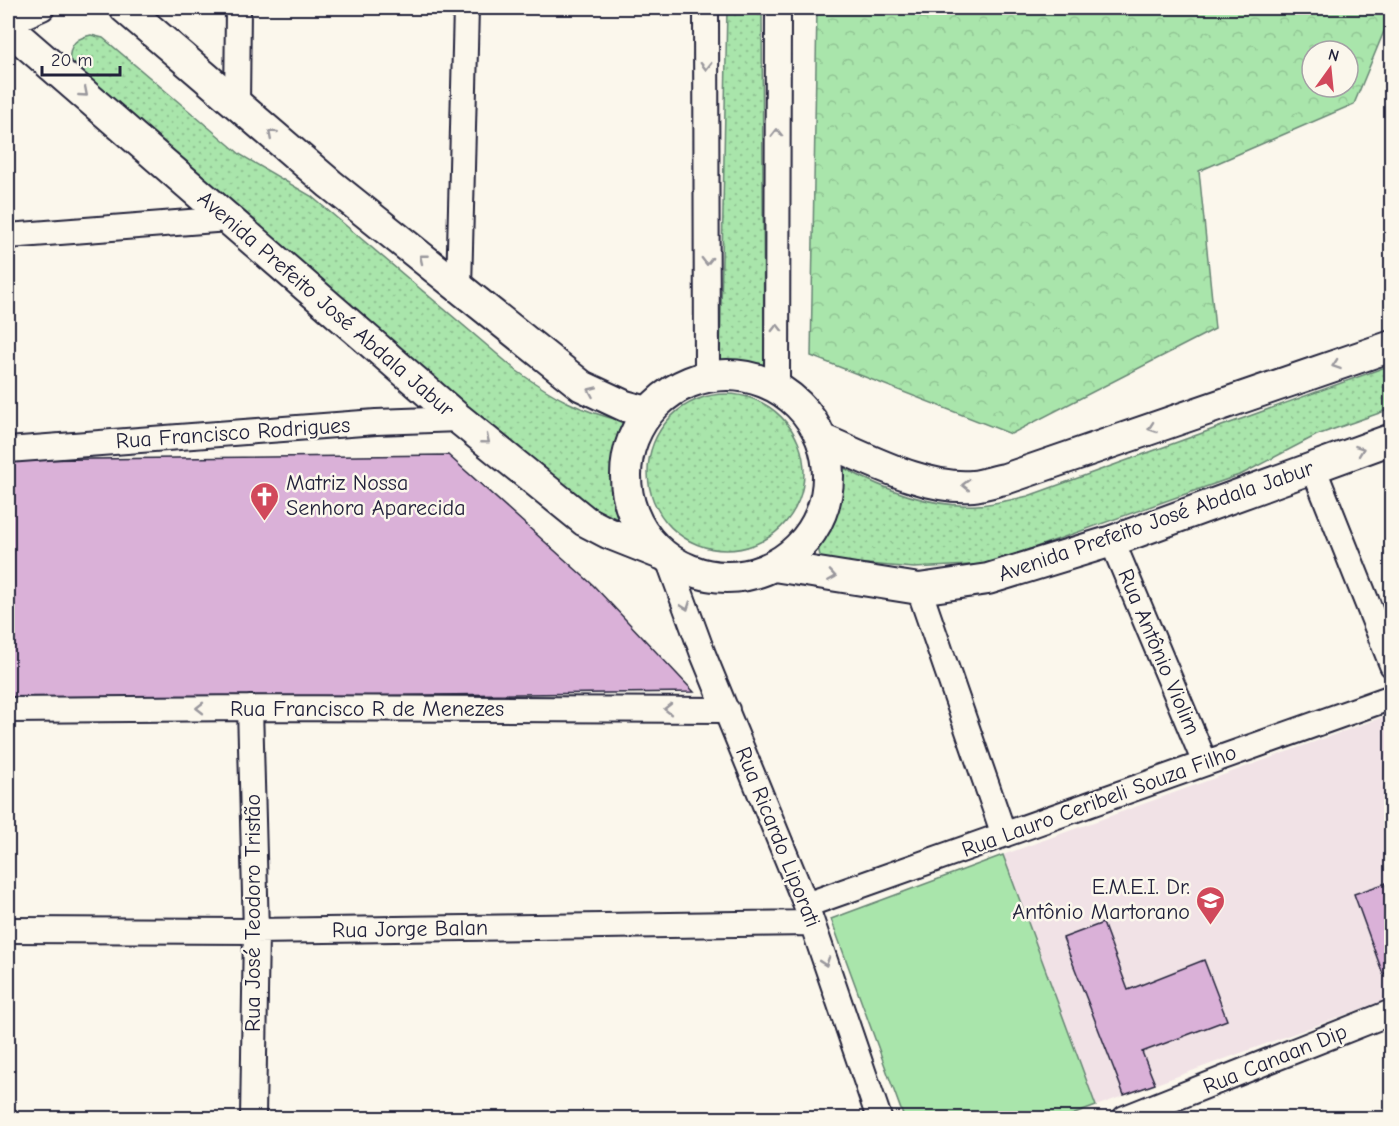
<svg xmlns="http://www.w3.org/2000/svg" width="1399" height="1126" font-family="'Comic Neue',sans-serif">
	<style>
		.built { fill: #f1e2e6 }
		.forest { fill: url(#forest-crowns); stroke: #668473; stroke-width: 1.5; fill-rule: evenodd }
		.park { fill: #a9e5ab; stroke: #668473; stroke-width: 1.5 }
		.garden { fill: url(#garden-dots); stroke: #668473; stroke-width: 1.5 }
		.building { fill: #dab1d8; stroke: #22223b; stroke-width: 1.5 }
		.lines { fill: none; stroke-linecap: round; stroke-linejoin: round }
		.minor-casing { stroke: #22223b; stroke-width: 28 }
		.tertiary-casing { stroke: #22223b; stroke-width: 34 }
		.minor { stroke: #fbf7ec; stroke-width: 24 }
		.tertiary { stroke: #fbf7ec; stroke-width: 30 }
		.oneway { stroke: #99979c }
		.labels { text-anchor: middle; dominant-baseline: central; stroke-width: 5; stroke-linejoin: round; paint-order: stroke }
		.street-label { font-size: 22px; fill: #22223b; stroke: #fbf7ec }
		.poi-label { font-size: 22px; fill: #22223b; stroke: #fbf7ec; text-anchor: start }
	</style>
	<defs>
		<pattern id="forest-crowns" width="20" height="18" patternUnits="userSpaceOnUse" patternTransform="scale(1.5)"><rect width="20" height="18" fill="#a9e5ab"/><path d="M2 6a3 3 0 1 1 6 0M12 15a3 3 0 1 1 6 0" fill="none" stroke="#91c494"/></pattern>
		<pattern id="garden-dots" width="8" height="8" patternUnits="userSpaceOnUse" patternTransform="scale(1.5)"><rect width="8" height="8" fill="#a9e5ab"/><path d="M2 2h.1M6 6h.1" fill="none" stroke="#91c494" stroke-width="1.8" stroke-linecap="round"/></pattern>
	</defs>
	<rect width="100%" height="100%" fill="#fbf7ec"/>
	<filter id="ink" filterUnits="userSpaceOnUse"><feTurbulence type="fractalNoise" baseFrequency=".0167" numOctaves="2"/><feDisplacementMap in="SourceGraphic" scale="12" xChannelSelector="R" yChannelSelector="G"/><feConvolveMatrix kernelMatrix="1 2 1 2 8 2 1 2 1" color-interpolation-filters="sRGB"/></filter>
	<g filter="url(#ink)">
		<path class="built" d="M1391,714V998L1096,1106L1003,855Z"/>
		<path class="forest" d="M817,8H1391L1392,12L1354,104L1199,171L1215,329L1011,434L811,356ZM1312,51H1348V87H1312Z"/>
		<path class="park" d="M1003,855L1096,1106L1064,1118H904L831,919Z"/>
		<path class="garden" d="M727,8H762L764,365L720,360Z
			M91,35L103,38L241,155L311,196L517,371C554,397 579,411 623,421C610,454 606,485 618,519L599,511L559,484L69,69C69,50 70,39 91,35Z
			M1391,365V409L1317,435L1242,474L988,564L914,568L821,560L818,547C837,525 846,496 842,467C881,488 932,508 977,505C994,504 1011,500 1028,496Z
			M648 472a78 78 0 1 1 156 0a78 78 0 1 1-156 0Z"/>
		<path class="building" d="M448,455L593,585L694,692L8,700V460Z
			M1392,881V971L1383,974L1354,894Z
			M1103,923L1128,990L1204,960L1227,1020L1142,1052L1155,1084L1124,1095L1063,938Z"/>
		<g class="lines">
			<defs>
				<path id="minor" d="M706,8L707,376
					M8,23L42,8
					M237,104L238,8
					M8,236L228,219
					M459,288L466,8
					M777,386L778,8
					M8,450L376,422L459,419
					M1313,467L1392,665
					M1112,541L1205,763
					M668,559L703,654L806,905L879,1118
					M919,589L1004,835
					M250,708L256,931L253,1118
					M8,710L250,708L727,710
					M806,905L1392,697
					M8,930L256,931L812,923
					M1125,1118L1392,1012"/>
				<path id="tertiary" d="M125,8L330,184L582,386L625,406L647,412
					M8,28L459,419L585,521L608,533L661,554
					M626 476a101 101 0 1 1 202 0a101 101 0 1 1-202 0Z
					M823,440C867,458 924,490 973,486C983,485 994,481 1005,479L1392,346
					M774,566L919,589L988,579L1112,541L1392,439"/>
			</defs>
			<use href="#minor" class="minor-casing"/>
			<use href="#tertiary" class="tertiary-casing"/>
			<use href="#minor" class="minor"/>
			<use href="#tertiary" class="tertiary"/>
		</g>
		<defs><path id="oneway-chevron" d="M-2-3.5L2.5 0L-2 3.5" fill="none" stroke-width="1.6" stroke-linecap="round" stroke-linejoin="round" transform="scale(1.5)"/></defs>
		<g class="oneway">
			<use href="#oneway-chevron" transform="translate(706 66) rotate(90)"/>
			<use href="#oneway-chevron" transform="translate(84 93) rotate(41)"/>
			<use href="#oneway-chevron" transform="translate(777 133) rotate(-90)"/>
			<use href="#oneway-chevron" transform="translate(272 134) rotate(-139)"/>
			<use href="#oneway-chevron" transform="translate(423 258) rotate(-141)"/>
			<use href="#oneway-chevron" transform="translate(707 261) rotate(90)"/>
			<use href="#oneway-chevron" transform="translate(777 328) rotate(-90)"/>
			<use href="#oneway-chevron" transform="translate(1336 365) rotate(161)"/>
			<use href="#oneway-chevron" transform="translate(592 391) rotate(-156)"/>
			<use href="#oneway-chevron" transform="translate(1152 428) rotate(161)"/>
			<use href="#oneway-chevron" transform="translate(486 440) rotate(39)"/>
			<use href="#oneway-chevron" transform="translate(1360 450) rotate(-20)"/>
			<use href="#oneway-chevron" transform="translate(966 485) rotate(-179)"/>
			<use href="#oneway-chevron" transform="translate(832 576) rotate(9)"/>
			<use href="#oneway-chevron" transform="translate(686 606) rotate(70)"/>
			<use href="#oneway-chevron" transform="translate(200 708) rotate(180)"/>
			<use href="#oneway-chevron" transform="translate(668 709) rotate(-180)"/>
			<use href="#oneway-chevron" transform="translate(825 962) rotate(71)"/>
		</g>
	</g>
	<defs>
		<symbol id="church-pin" viewBox="-11 -11 22 30"><path d="M0 17L-7.5 6A9.5 9.5 0 1 1 7.5 6Z" fill="#d1495b" stroke="#fbf7ec"/><path d="M-1.2-6h2.4v3.5h3.3v2.4h-3.3V6h-2.4V-.1h-3.3v-2.4h3.3Z" fill="#fff"/></symbol>
		<symbol id="school-pin" viewBox="-11 -11 22 30"><path d="M0 17L-7.5 6A9.5 9.5 0 1 1 7.5 6Z" fill="#d1495b" stroke="#fbf7ec"/><path d="M0-5L7-2L0 1L-7-2ZM-4 1L0 2.5L4 1V4Q0 6-4 4Z" fill="#fff"/></symbol>
	</defs>
	<g fill-rule="evenodd">
		<use href="#church-pin" x="248" y="480" width="33" height="45"/>
		<use href="#school-pin" x="1194" y="884" width="33" height="45"/>
	</g>
	<g class="labels">
		<g class="street-label">
			<text transform="translate(326 304) rotate(41)">Avenida Prefeito José Abdala Jabur</text>
			<text transform="translate(233 433) rotate(-4)">Rua Francisco Rodrigues</text>
			<text transform="translate(1156 521) rotate(-19)">Avenida Prefeito José Abdala Jabur</text>
			<text transform="translate(1159 652) rotate(67)">Rua Antônio Violim</text>
			<text x="367" y="709">Rua Francisco R de Menezes</text>
			<text transform="translate(1099 801) rotate(-20)">Rua Lauro Ceribeli Souza Filho</text>
			<text transform="translate(778 837) rotate(68)">Rua Ricardo Liporati</text>
			<text transform="translate(253 913) rotate(-90)">Rua José Teodoro Tristão</text>
			<text transform="translate(410 929) rotate(-1)">Rua Jorge Balan</text>
			<text transform="translate(1275 1059) rotate(-22)">Rua Canaan Dip</text>
		</g>
		<g class="poi-label">
			<text x="286" y="483">Matriz Nossa<tspan x="286" dy="25">Senhora Aparecida</tspan></text>
			<text x="1190" y="887" text-anchor="end">E.M.E.I. Dr.<tspan x="1190" dy="25">Antônio Martorano</tspan></text>
		</g>
	</g>
	<rect width="1399" height="1126" fill="none" stroke="#fbf7ec" stroke-width="30"/>
	<rect x="15" y="15" width="1369" height="1096" fill="none" stroke="#22223b" stroke-width="2" filter="url(#ink)"/>
	<g transform="translate(1330 69) rotate(15)"><circle r="28" fill="#fbf7ec" stroke="#a4a2a5" stroke-width="1.5"/>
	<path d="M0-4.5L10 22L0 15L-10 22Z" fill="#d1495b"/>
	<text y="-9" font-size="16" font-weight="bold" text-anchor="middle" fill="#22223b">N</text>
	</g>
	<path d="M42 66v9h78v-9" fill="none" stroke="#22223b" stroke-width="3"/>
	<text x="51" y="66" font-size="18" fill="#22223b" stroke="#fbf7ec" stroke-width="4.5" paint-order="stroke">20 m</text>
</svg>
